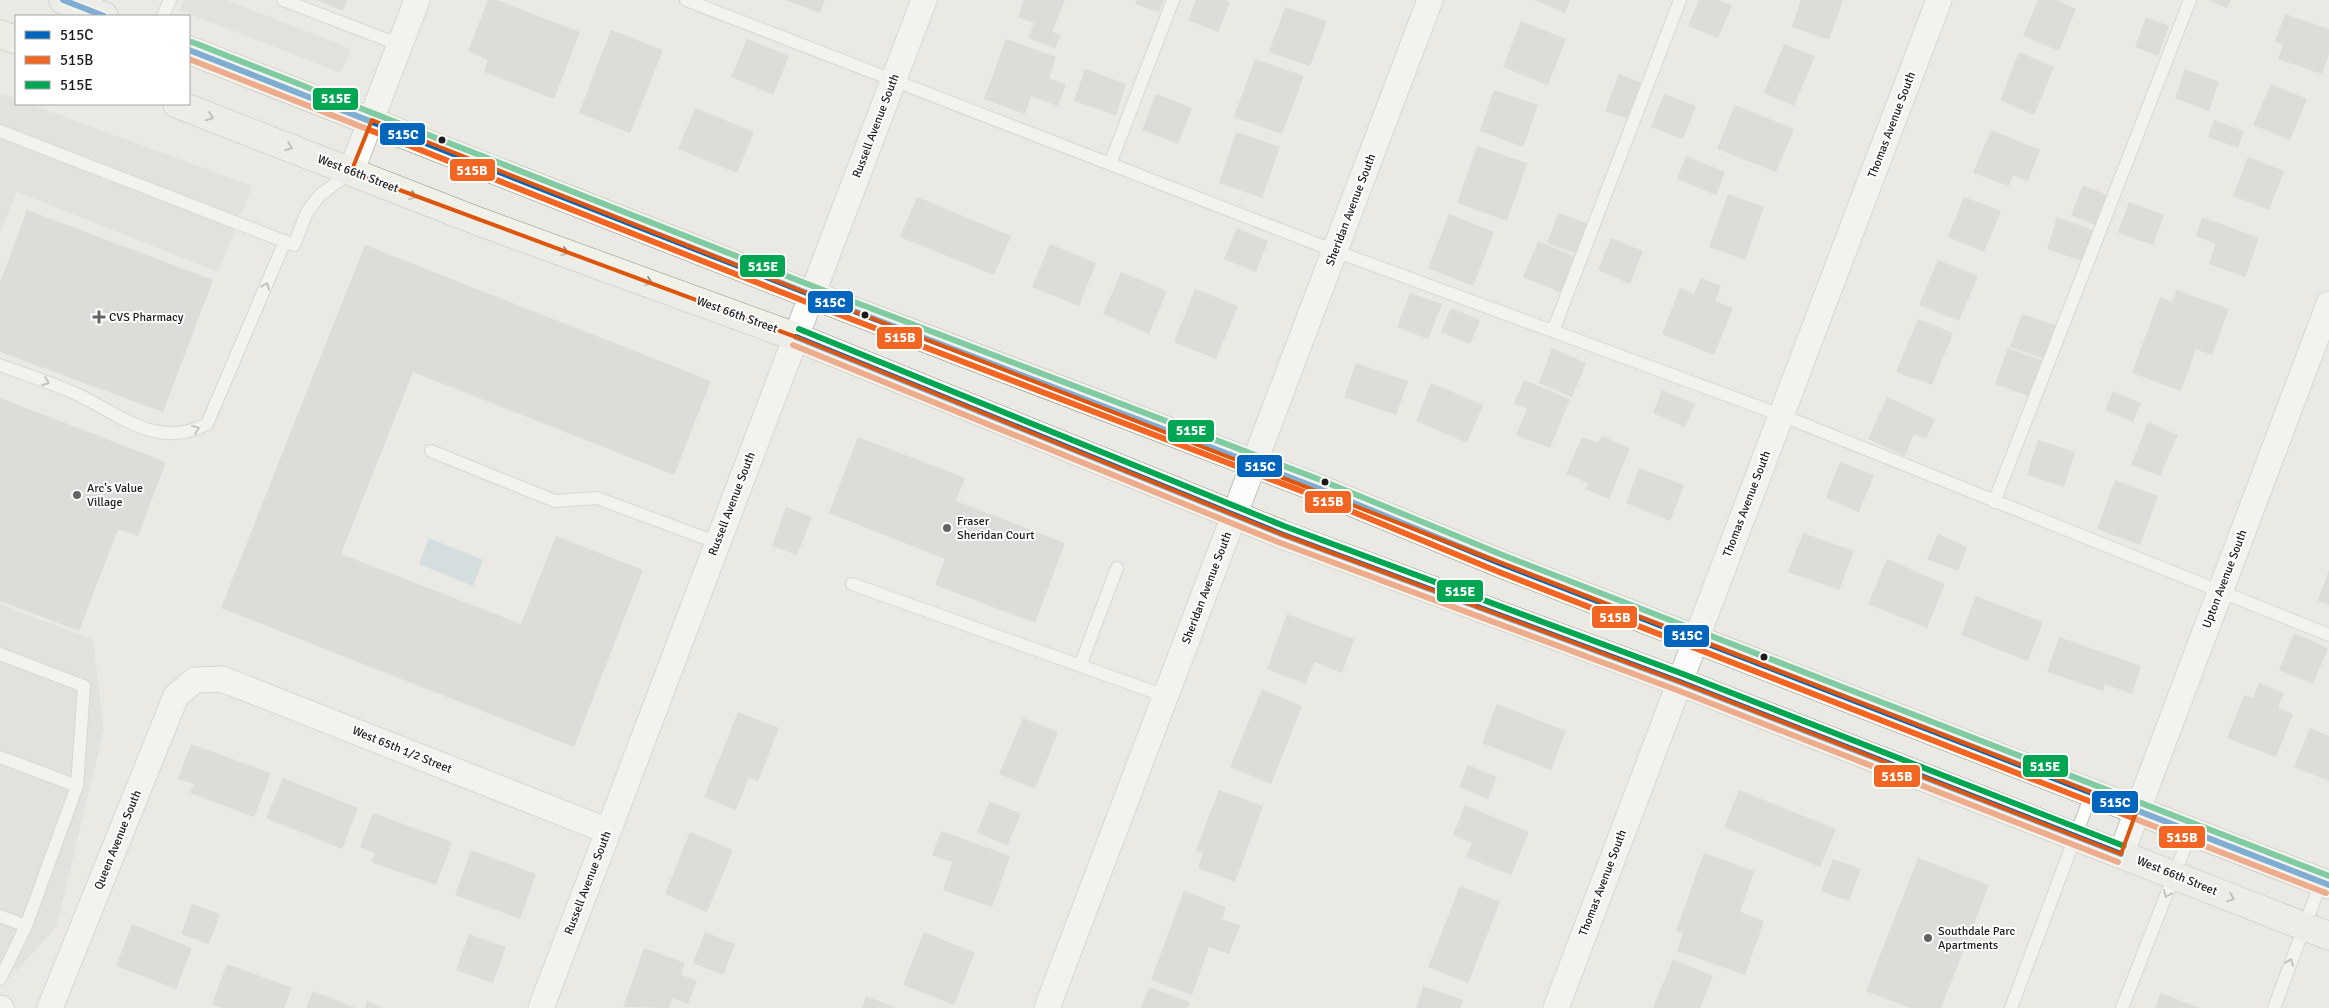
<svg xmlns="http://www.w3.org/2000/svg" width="2329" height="1008" font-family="Signika,sans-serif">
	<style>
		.religious { fill: #d8d8d6 }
		.water { fill: #bad0da }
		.building { fill: #cecdc9 }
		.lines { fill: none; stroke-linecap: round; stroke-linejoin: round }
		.lane-casing { stroke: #c1c1bf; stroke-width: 14 }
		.street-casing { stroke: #c1c1bf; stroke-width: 27 }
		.secondary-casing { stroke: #8e927e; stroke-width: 29 }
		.lane { stroke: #fcfcfb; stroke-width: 12 }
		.street { stroke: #fcfcfb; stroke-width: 25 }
		.secondary { stroke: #f0f2e9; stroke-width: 28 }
		.bus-1-casing { stroke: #fff; stroke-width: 10 }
		.bus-2-casing { stroke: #fff; stroke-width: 10 }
		.bus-3-casing { stroke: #fff; stroke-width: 10 }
		.bus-1 { stroke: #0065bd; stroke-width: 6 }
		.bus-2 { stroke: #f26522; stroke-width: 6 }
		.bus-3 { stroke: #00a651; stroke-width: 6 }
		.oneway { stroke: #91928d }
		.oneway2 { stroke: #979797 }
		.marked { fill: none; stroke: #de560d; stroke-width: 4; stroke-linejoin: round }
		.bus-dot { fill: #1c1c1c; stroke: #fff; stroke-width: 2 }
		.poi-dot { fill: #646462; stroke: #fff; stroke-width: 2 }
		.labels { text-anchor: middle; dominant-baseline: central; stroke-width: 4; stroke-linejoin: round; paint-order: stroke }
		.street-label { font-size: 12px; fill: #1c1c1c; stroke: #fff }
		.poi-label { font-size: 12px; fill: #1c1c1c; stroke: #fff; text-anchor: start }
		.line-badge { stroke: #fff; stroke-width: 2 }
		.badge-label { font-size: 14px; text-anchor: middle; font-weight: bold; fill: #fff }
	</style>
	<rect width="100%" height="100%" fill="#eae9e4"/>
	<path class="religious" d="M184,0H227L351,49L341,73L180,10Z
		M4,94L16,99V104H30L252,186L218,272L17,192L0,233V96Z
		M0,604L93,640L104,730L56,927L17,970L0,963Z"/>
	<path class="water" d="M429,538L483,560L473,586L419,564Z"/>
	<path class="building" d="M316,0H347L343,11Z
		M488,0H496L580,32L554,99L484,72L488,60L468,51Z
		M785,0H825L820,13Z
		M1024,0H1065L1052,32L1061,35L1055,49L1028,38L1034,23L1018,17Z
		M1137,0H1164L1159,12L1135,4Z
		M1196,0H1225L1230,2L1218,32L1188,20Z
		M1534,0H1570L1565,13Z
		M1699,0H1718L1732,6L1718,38L1688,26Z
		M1801,0H1843L1829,40L1792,27Z
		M2038,0H2056L2076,9L2059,51L2023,36Z
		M2208,0H2231L2227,8Z
		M1285,7L1327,21L1310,66L1269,52Z
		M2285,14L2329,29V54L2322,74L2278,59L2283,44L2275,42Z
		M2146,17L2169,26L2158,56L2135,47Z
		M1521,21L1566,39L1548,85L1503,67Z
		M611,30L663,50L630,133L579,113Z
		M747,39L789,56L773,95L731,77Z
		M1006,39L1056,57L1049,78L1066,84L1058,106L1031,96L1025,114L984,99Z
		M1784,44L1815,56L1794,106L1764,93Z
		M2019,52L2054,67L2034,115L2000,100Z
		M1255,59L1304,76L1282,134L1234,117Z
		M1085,69L1126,84L1116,115L1074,101Z
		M2185,69L2219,82L2209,111L2175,98Z
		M1619,74L1644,84L1631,120L1605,111Z
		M2271,84L2307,99L2290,140L2253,125Z
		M1494,90L1538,105L1523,147L1480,131Z
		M1156,94L1192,108L1178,144L1142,130Z
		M1664,94L1696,106L1683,139L1651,127Z
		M1735,105L1794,129L1776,172L1717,149Z
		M695,108L754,132L737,173L678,149Z
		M2214,120L2244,131L2238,148L2208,137Z
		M1991,130L2040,150L2028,181L2013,175L2009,186L1973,173Z
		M1236,132L1280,147L1262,198L1219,183Z
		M1477,146L1527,163L1507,221L1457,203Z
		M1686,156L1725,172L1716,195L1677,179Z
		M2248,157L2284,171L2269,210L2233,196Z
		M2083,185L2107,195L2095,225L2071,215Z
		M1728,194L1764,207L1745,260L1709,247Z
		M917,197L1011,236L994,275L900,237Z
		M1964,197L2001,211L1984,252L1948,237Z
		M2129,202L2164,215L2153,245L2118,233Z
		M27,210L213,280L163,412L0,352V283Z
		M1558,213L1590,224L1579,255L1547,243Z
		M1449,214L1494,232L1473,286L1428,268Z
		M2057,217L2093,230L2082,261L2047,249Z
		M2202,217L2259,238L2245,277L2209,264L2216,244L2196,236Z
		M1237,228L1268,241L1256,272L1224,259Z
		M1611,238L1643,251L1630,284L1598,270Z
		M1538,241L1577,257L1562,293L1523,277Z
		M1050,244L1096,263L1079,306L1032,287Z
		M365,245L711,381L674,475L413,372L341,554L521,624L556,536L643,570L574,747L221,608Z
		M1938,260L1978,276L1959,321L1919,305Z
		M1121,272L1167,291L1149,334L1103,314Z
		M1701,278L1721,286L1715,301L1733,308L1714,355L1662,334L1680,288L1694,294Z
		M1195,289L1238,306L1216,359L1174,342Z
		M2177,290L2229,309L2212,355L2196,349L2181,391L2132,373L2160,297L2172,302Z
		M1410,293L1442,304L1428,339L1397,327Z
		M1451,308L1480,320L1470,344L1441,332Z
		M2022,314L2057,326L2045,359L2010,347Z
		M1918,319L1953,333L1932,385L1896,372Z
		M1552,348L1586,363L1572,397L1539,383Z
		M2008,348L2044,361L2031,397L1995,384Z
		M1356,363L1408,381L1396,415L1344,397Z
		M1524,380L1570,399L1550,448L1516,435L1527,409L1514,404Z
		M1431,383L1483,405L1467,443L1416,421Z
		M1662,390L1695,404L1685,427L1653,413Z
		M2113,391L2141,403L2133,422L2105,410Z
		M1887,397L1935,419L1926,439L1914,434L1905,456L1868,439Z
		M0,398L166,462L138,536L118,529L79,631L0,601Z
		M2148,422L2178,435L2160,476L2131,465Z
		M1602,436L1630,448L1609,499L1585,489L1588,483L1566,474L1582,437L1598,443Z
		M858,437L965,478L956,501L1065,543L1035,623L935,585L945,559L829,513Z
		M2038,440L2075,452L2064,487L2027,475Z
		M1840,462L1874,475L1859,512L1826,498Z
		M1639,468L1684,485L1670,521L1626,503Z
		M2115,480L2158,496L2140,545L2097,529Z
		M786,507L812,517L797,555L772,546Z
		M1803,533L1854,551L1839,590L1788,572Z
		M1938,534L1967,547L1958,571L1927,559Z
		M1887,559L1945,584L1927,628L1868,604Z
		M2329,570V605L2318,601Z
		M1976,596L2043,622L2028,661L1961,635Z
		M1287,614L1354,639L1342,673L1314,662L1306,684L1267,669Z
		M2294,633L2328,648L2313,684L2279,670Z
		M2059,637L2141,666L2132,694L2105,684L2103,691L2047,672Z
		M2259,683L2284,693L2278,708L2293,714L2276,757L2227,738L2244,695L2253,698Z
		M1262,689L1302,706L1271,784L1230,767Z
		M1497,704L1566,731L1551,770L1482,743Z
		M738,712L779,728L758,781L749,777L736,810L704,797Z
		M1023,718L1058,732L1035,789L999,774Z
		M2310,728L2329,736V781L2294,767Z
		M191,744L271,773L254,817L190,793L194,784L178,779Z
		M1468,765L1497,777L1488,799L1459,787Z
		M283,778L358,808L342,849L266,818Z
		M1219,790L1263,806L1235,882L1198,868L1203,853L1196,850Z
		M1739,790L1836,829L1820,867L1724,827Z
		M990,801L1021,814L1007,846L977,832Z
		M1465,805L1529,832L1511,875L1466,857L1472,843L1453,835Z
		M373,813L452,842L436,885L371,862L375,853L360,847Z
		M941,831L1010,856L992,907L943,890L952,862L932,855Z
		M690,832L733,850L707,912L665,894Z
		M471,850L536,874L520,919L455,895Z
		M1704,853L1754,871L1740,912L1764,921L1745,975L1677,951L1683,933L1676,931Z
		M1918,858L1989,885L1941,1008H1910L1866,991Z
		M1833,859L1861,869L1849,901L1821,891Z
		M1460,886L1500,902L1468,983L1428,967Z
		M1184,891L1226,907L1222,919L1240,925L1229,954L1209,947L1192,995L1151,980Z
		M192,904L220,914L209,944L181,934Z
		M132,924L192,948L176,989L116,966Z
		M705,932L735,944L723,975L693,963Z
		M924,932L975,953L954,1005L903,985Z
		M469,934L506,947L493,983L456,970Z
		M644,948L685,963L681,975L697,981L688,1004L672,998L669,1008L623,1007Z
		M1673,959L1713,976L1700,1008H1653Z
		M227,964L292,988L284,1008H222L212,1004Z
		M1423,986L1463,1000L1460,1008H1416Z
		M1149,987L1190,1002L1188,1008H1141Z
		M313,991L356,1008H306Z
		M2161,993L2200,1008H2155Z
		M866,996L897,1008H862Z
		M367,1001L383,1008H365Z"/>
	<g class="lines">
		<defs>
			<path id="lane" d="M283,0L400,45
				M686,0L1335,251L1781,415L2329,635
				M163,16L170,0
				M0,131L294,245L307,212L320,195L351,172
				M1110,164L1173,0
				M1553,331L1680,0
				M0,365C24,374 49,382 72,392C118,412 155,451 207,424L285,241
				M431,451L555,501L597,498L718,543
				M1994,502L2190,0
				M852,584L1165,696
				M0,654L84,686L77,786
				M1080,666L1117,568
				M0,757L77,786L26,926L0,979
				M0,916L26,926
				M2011,1008L2092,792
				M2122,1008L2191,832
				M2274,1008L2321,882"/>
			<path id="street" d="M351,172L417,0
				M2121,854L2329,304
				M0,1008H1
				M50,1008L176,696L195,680L222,679L608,831
				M541,1008L924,0
				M1047,1008L1430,0
				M1556,1008L1939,0"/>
			<path id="secondary" d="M63,0L104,16
				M0,34L16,40
				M189,50L812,295L1315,487L1502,564L2329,885
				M177,104L480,222L796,337L1281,534L1680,682L2329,936"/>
		</defs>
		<use href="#lane" class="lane-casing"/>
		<use href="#street" class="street-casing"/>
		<use href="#secondary" class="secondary-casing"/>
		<use href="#lane" class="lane"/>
		<use href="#street" class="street"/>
		<use href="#secondary" class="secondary"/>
		<defs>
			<path id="bus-1" d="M63,0L104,16
				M189,50L812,295L1315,487L1502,564L2329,885
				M796,337L1281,534L1680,682L2121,854"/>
			<path id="bus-2" d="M189,59L809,303L1312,495L1499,572L2326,893
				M793,345L1278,542L1677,690L2118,862"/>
			<path id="bus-3" d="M192,42L815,287L1318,479L1505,556L2329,876
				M799,329L1284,526L1683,674L2124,846"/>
		</defs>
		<use href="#bus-1" class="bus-1-casing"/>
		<use href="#bus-2" class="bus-2-casing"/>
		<use href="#bus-3" class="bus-3-casing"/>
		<use href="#bus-1" class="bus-1"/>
		<use href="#bus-2" class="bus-2"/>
		<use href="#bus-3" class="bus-3"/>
	</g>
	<defs><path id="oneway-chevron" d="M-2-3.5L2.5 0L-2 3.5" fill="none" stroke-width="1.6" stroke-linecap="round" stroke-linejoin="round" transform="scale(1.25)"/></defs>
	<g class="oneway">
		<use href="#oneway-chevron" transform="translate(210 117) rotate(21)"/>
		<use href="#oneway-chevron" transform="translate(289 147) rotate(21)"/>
		<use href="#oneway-chevron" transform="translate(413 196) rotate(21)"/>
		<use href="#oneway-chevron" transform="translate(565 252) rotate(19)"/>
		<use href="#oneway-chevron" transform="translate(649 282) rotate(20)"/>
		<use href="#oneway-chevron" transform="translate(2231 898) rotate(21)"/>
	</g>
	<g class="oneway2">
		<use href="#oneway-chevron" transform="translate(266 286) rotate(-67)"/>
		<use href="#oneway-chevron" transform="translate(46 382) rotate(20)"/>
		<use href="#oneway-chevron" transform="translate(196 429) rotate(-21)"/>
		<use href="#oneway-chevron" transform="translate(2167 894) rotate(113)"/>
		<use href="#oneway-chevron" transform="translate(2290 962) rotate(-70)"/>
	</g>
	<path d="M0 0H2329V1008H0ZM372,120L812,295L2137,810L2121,854L1680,682L1281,534L796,337L351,172Z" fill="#eae9e4" fill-opacity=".55" fill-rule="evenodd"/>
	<path class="marked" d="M372,120L812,295L2137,810L2121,854L1680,682L1281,534L796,337L351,172Z"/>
	<g class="bus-dot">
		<circle cx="442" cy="140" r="4.5"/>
		<circle cx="865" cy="315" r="4.5"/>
		<circle cx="1325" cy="482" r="4.5"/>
		<circle cx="1764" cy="657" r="4.5"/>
	</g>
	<g class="poi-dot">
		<path d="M96.5 309.5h5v5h5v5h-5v5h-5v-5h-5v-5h5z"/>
		<circle cx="77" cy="495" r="5"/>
		<circle cx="947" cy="528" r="5"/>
		<circle cx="1928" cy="938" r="5"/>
	</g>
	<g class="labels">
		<g class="street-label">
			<text transform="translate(1892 125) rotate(-69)">Thomas Avenue South</text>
			<text transform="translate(876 126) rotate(-69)">Russell Avenue South</text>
			<text transform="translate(358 174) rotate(21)">West 66th Street</text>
			<text transform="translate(1351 210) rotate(-69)">Sheridan Avenue South</text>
			<text transform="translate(737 315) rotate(20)">West 66th Street</text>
			<text transform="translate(732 504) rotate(-69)">Russell Avenue South</text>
			<text transform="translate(1747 504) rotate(-69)">Thomas Avenue South</text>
			<text transform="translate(2225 579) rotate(-69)">Upton Avenue South</text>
			<text transform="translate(1207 588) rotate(-69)">Sheridan Avenue South</text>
			<text transform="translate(402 750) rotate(22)">West 65th 1/2 Street</text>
			<text transform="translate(118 840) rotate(-68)">Queen Avenue South</text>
			<text transform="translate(2177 876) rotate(22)">West 66th Street</text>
			<text transform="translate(588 883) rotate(-69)">Russell Avenue South</text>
			<text transform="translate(1603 883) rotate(-69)">Thomas Avenue South</text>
		</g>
		<g class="poi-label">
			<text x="109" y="317">CVS Pharmacy</text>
			<text x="87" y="488">Arc's Value<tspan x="87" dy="14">Village</tspan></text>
			<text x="957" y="521">Fraser<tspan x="957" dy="14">Sheridan Court</tspan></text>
			<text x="1938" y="931">Southdale Parc<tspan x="1938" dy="14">Apartments</tspan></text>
		</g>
	</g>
	<g class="line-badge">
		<rect x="312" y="87" width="47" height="24" rx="5" fill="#00a651"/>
		<rect x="379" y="122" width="47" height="24" rx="5" fill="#0065bd"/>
		<rect x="449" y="158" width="47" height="24" rx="5" fill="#f26522"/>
		<rect x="739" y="254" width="47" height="24" rx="5" fill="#00a651"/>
		<rect x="807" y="290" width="47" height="24" rx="5" fill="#0065bd"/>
		<rect x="876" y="326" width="47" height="24" rx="5" fill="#f26522"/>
		<rect x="1167" y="419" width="48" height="24" rx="5" fill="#00a651"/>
		<rect x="1236" y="454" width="47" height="24" rx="5" fill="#0065bd"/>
		<rect x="1304" y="490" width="48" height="24" rx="5" fill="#f26522"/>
		<rect x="1436" y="579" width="48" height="24" rx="5" fill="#00a651"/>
		<rect x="1591" y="605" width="47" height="24" rx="5" fill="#f26522"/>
		<rect x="1663" y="624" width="47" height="24" rx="5" fill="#0065bd"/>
		<rect x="2022" y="754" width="47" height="24" rx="5" fill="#00a651"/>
		<rect x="1873" y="764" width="48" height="24" rx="5" fill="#f26522"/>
		<rect x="2091" y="790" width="48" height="24" rx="5" fill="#0065bd"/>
		<rect x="2158" y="825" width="48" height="24" rx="5" fill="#f26522"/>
	</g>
	<g class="badge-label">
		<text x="336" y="103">515E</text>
		<text x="403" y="139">515C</text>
		<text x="472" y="175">515B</text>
		<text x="763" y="271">515E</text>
		<text x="830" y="307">515C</text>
		<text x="900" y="342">515B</text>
		<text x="1191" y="435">515E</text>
		<text x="1260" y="471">515C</text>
		<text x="1328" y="506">515B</text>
		<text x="1460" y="596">515E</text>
		<text x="1615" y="622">515B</text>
		<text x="1687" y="640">515C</text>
		<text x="2045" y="771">515E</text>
		<text x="1897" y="781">515B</text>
		<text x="2115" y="807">515C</text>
		<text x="2182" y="842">515B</text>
	</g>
	<rect x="15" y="15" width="175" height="90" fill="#ffffff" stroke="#a4a4a4"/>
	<rect x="25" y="31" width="25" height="8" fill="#0065bd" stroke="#a4a4a4"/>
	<text x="60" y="40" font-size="15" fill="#1c1c1c">515C</text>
	<rect x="25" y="56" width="25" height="8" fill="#f26522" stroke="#a4a4a4"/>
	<text x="60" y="65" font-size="15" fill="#1c1c1c">515B</text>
	<rect x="25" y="81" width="25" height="8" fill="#00a651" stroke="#a4a4a4"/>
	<text x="60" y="90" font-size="15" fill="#1c1c1c">515E</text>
</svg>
